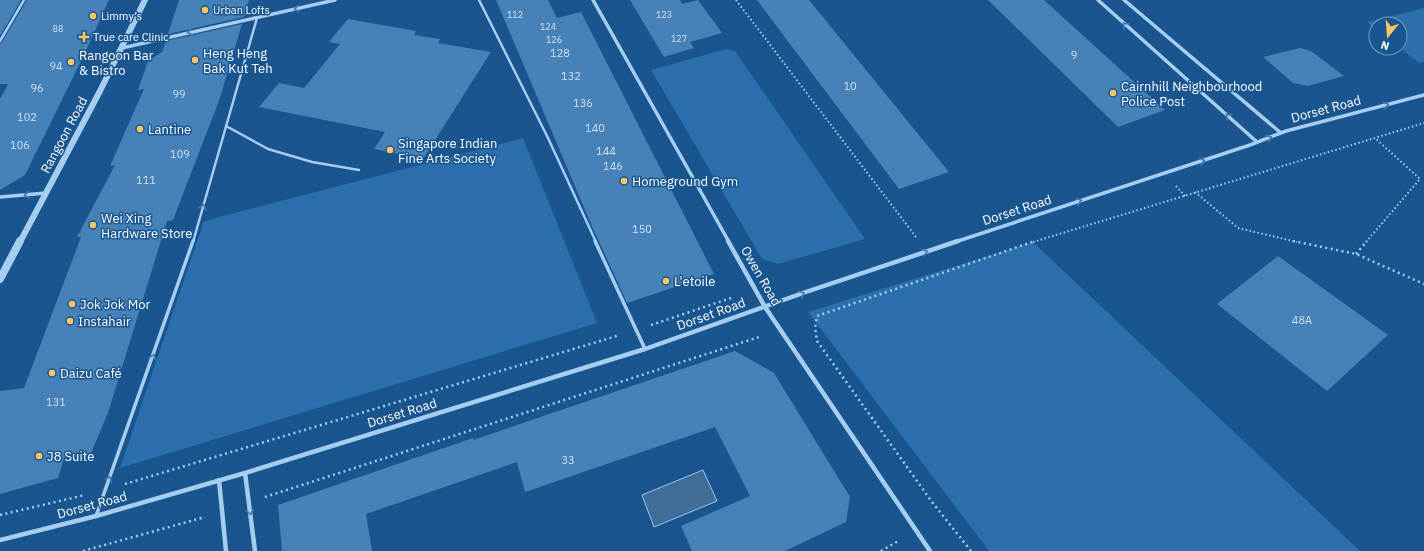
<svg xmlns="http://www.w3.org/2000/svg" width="1424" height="551" font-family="'IBM Plex Sans',sans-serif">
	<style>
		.green { fill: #2c6fad }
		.water { fill: #416c95; stroke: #99c8f1 }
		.building { fill: #4681b8 }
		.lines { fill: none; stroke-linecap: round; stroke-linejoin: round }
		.path-far1 { stroke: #a6ccef; stroke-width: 2; stroke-dasharray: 1.5 2.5; stroke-linecap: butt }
		.path { stroke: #a6ccef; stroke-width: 2.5; stroke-dasharray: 2 3.5; stroke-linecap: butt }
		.service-far1 { stroke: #a6ccef; stroke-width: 2.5 }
		.service { stroke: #a6ccef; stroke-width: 3.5 }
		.minor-far1 { stroke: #a6ccef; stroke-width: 3.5 }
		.minor { stroke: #a6ccef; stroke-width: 4.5 }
		.tertiary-far1 { stroke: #a6ccef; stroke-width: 6 }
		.tertiary { stroke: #a6ccef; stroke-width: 8 }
		.oneway { stroke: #4379ac }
		.poi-dot { fill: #ffc764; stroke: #19558f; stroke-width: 1.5 }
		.labels { text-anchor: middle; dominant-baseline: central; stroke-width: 3; stroke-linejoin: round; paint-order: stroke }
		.far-number-label { font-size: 9px; fill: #d1e0ed }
		.far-poi-label { font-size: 11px; fill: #fff; stroke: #19558f; text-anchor: start }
		.number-label { font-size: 11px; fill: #d1e0ed }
		.poi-label { font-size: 13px; fill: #fff; stroke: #19558f; text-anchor: start }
		.street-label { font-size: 13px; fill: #fff; stroke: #19558f }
	</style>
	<rect width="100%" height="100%" fill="#19558f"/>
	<path class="green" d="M1424,8V62L1419,63L1400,48V24H1376V29L1367,22Z
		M726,49L735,51L865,239L778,264L762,259L651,70Z
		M523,138L597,323L120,468L204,221Z
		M1033,242L1360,551H989L808,312Z"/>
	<path class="water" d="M703,470L717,501L654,527L642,495Z"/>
	<path class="building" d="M0,0H21L0,36Z
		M27,0H109L83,57L25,175L0,190V99L8,84H0V44L2,42Z
		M179,0H249L244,17L168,34Z
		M496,0H548L557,18L581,12L714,274L627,303L591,224Z
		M630,0H680L682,4L698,0L722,33L690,42L694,48L664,57Z
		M757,0H809L949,172L899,189Z
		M988,0H1044L1165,110L1118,127Z
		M348,19L416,31L414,35L440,39L438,43L491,52L423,159L374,149L385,132L259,107L279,83L304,88L340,44L329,42Z
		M242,24L220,98L173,220L167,221L108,413L91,453L64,458L58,478L0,494V391L24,388L81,237H77L115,165L110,166L144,89L138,90L148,61L162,52L166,41Z
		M1300,48L1311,51L1344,76L1308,86L1293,83L1263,57Z
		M1278,256L1388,335L1327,391L1217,304Z
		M735,351L774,373L850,497L846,522L785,551H692L681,526L750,496L715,427L525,492L517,462L366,514L372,551H282L278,505L473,438V440Z"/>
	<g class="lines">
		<path class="path-far1" d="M736,0L916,237
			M1176,186L1185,196
			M1195,192L1238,228L1297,242
			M1033,242L1424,123
			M1366,242L1420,179L1375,138"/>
		<path class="path" d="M1293,241L1356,254L1424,284
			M1356,254L1367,241
			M651,325L734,297
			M125,484L620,335
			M265,497L759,337
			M0,515L85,495
			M83,551L205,517
			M881,551L900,540
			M971,551L932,502L817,341L815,328L817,316L1035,241"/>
		<path class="service-far1" d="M479,0L548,138L596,242
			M0,41L24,0
			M226,126L268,149L312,162L359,170
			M193,242L257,18"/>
		<path class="service" d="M595,241L645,349
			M96,516L193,241"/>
		<path class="minor-far1" d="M593,0L729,242
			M1098,0L1257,142
			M1124,0L1281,133
			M122,48L335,0
			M0,197L46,193
			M955,242L1250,145L1286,131L1424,95"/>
		<path class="minor" d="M728,241L765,307L930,551
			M245,473L255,551
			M219,480L226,551
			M0,540L96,516L245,473L645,349L803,293L958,241"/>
		<path class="tertiary-far1" d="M20,242L100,91L145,0"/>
		<path class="tertiary" d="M0,279L20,241"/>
	</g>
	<defs><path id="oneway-chevron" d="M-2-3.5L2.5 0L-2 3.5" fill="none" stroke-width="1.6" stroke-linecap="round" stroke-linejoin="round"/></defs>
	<g class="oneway">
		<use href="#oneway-chevron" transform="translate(297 9) rotate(166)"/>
		<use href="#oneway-chevron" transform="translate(1125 25) rotate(-138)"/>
		<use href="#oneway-chevron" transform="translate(190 32) rotate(169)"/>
		<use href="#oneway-chevron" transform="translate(1386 105) rotate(-15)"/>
		<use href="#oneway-chevron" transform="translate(1228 116) rotate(-139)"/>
		<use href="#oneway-chevron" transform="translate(1269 138) rotate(-21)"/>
		<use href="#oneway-chevron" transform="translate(1202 161) rotate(-18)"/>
		<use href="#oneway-chevron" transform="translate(27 195) rotate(176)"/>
		<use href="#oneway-chevron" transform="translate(1079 201) rotate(-18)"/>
		<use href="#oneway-chevron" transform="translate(203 207) rotate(-74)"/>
		<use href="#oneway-chevron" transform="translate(925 252) rotate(-19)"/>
		<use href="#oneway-chevron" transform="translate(802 294) rotate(-19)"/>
		<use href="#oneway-chevron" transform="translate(153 357) rotate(-70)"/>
		<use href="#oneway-chevron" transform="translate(109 479) rotate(-70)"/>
		<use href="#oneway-chevron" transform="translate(250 512) rotate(83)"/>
	</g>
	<g class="poi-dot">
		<circle cx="205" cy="10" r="4"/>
		<circle cx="93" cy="16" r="4"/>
		<path d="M82 31h4v4h4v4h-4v4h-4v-4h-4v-4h4z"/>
		<circle cx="195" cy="60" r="4"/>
		<circle cx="71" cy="62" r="4"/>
		<circle cx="1113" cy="93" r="4"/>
		<circle cx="140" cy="129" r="4"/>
		<circle cx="390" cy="150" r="4"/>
		<circle cx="624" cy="181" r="4"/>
		<circle cx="93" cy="225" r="4"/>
		<circle cx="666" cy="281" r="4"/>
		<circle cx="72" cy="304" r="4"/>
		<circle cx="70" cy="321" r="4"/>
		<circle cx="52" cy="373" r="4"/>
		<circle cx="39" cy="456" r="4"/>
	</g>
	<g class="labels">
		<g class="far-number-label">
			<text x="515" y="14">112</text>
			<text x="664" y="14">123</text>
			<text x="548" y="26">124</text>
			<text x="58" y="28">88</text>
			<text x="679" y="38">127</text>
			<text x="554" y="39">126</text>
		</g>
		<g class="far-poi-label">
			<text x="213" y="10">Urban Lofts</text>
			<text x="101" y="16">Limmy’s</text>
			<text x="93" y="37">True care Clinic</text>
		</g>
		<g class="number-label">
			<text x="560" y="53">128</text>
			<text x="1074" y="55">9</text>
			<text x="56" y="66">94</text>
			<text x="571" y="76">132</text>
			<text x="850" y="86">10</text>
			<text x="37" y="88">96</text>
			<text x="179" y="94">99</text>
			<text x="583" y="103">136</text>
			<text x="27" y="117">102</text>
			<text x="595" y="128">140</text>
			<text x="20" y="145">106</text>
			<text x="606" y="151">144</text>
			<text x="180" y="154">109</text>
			<text x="613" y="166">146</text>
			<text x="146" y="180">111</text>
			<text x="642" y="229">150</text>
			<text x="1302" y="320">48A</text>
			<text x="56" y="402">131</text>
			<text x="568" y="460">33</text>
		</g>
		<g class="poi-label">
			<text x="203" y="53">Heng Heng<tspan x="203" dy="15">Bak Kut Teh</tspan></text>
			<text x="79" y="55">Rangoon Bar<tspan x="79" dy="15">&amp; Bistro</tspan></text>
			<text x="1121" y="86">Cairnhill Neighbourhood<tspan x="1121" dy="15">Police Post</tspan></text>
			<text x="148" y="129">Lantine</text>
			<text x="398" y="143">Singapore Indian<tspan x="398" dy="15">Fine Arts Society</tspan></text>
			<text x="632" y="181">Homeground Gym</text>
			<text x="101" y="218">Wei Xing<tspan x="101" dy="15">Hardware Store</tspan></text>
			<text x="674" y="281">L'etoile</text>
			<text x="80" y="304">Jok Jok Mor</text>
			<text x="78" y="321">Instahair</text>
			<text x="60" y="373">Daizu Café</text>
			<text x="47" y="456">J8 Suite</text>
		</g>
		<g class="street-label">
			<text transform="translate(1326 109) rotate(-15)">Dorset Road</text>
			<text transform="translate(64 135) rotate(-62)">Rangoon Road</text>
			<text transform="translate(1017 210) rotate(-18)">Dorset Road</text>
			<text transform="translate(761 276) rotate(60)">Owen Road</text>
			<text transform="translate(711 314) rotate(-20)">Dorset Road</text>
			<text transform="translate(402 413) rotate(-17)">Dorset Road</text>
			<text transform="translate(92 505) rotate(-15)">Dorset Road</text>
		</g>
	</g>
	<g transform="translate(1388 36) rotate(197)"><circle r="19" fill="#19558f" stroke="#7599bc"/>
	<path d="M0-3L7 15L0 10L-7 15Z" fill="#ffc764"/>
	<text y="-6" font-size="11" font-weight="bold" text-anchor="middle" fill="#ffffff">N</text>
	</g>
</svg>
